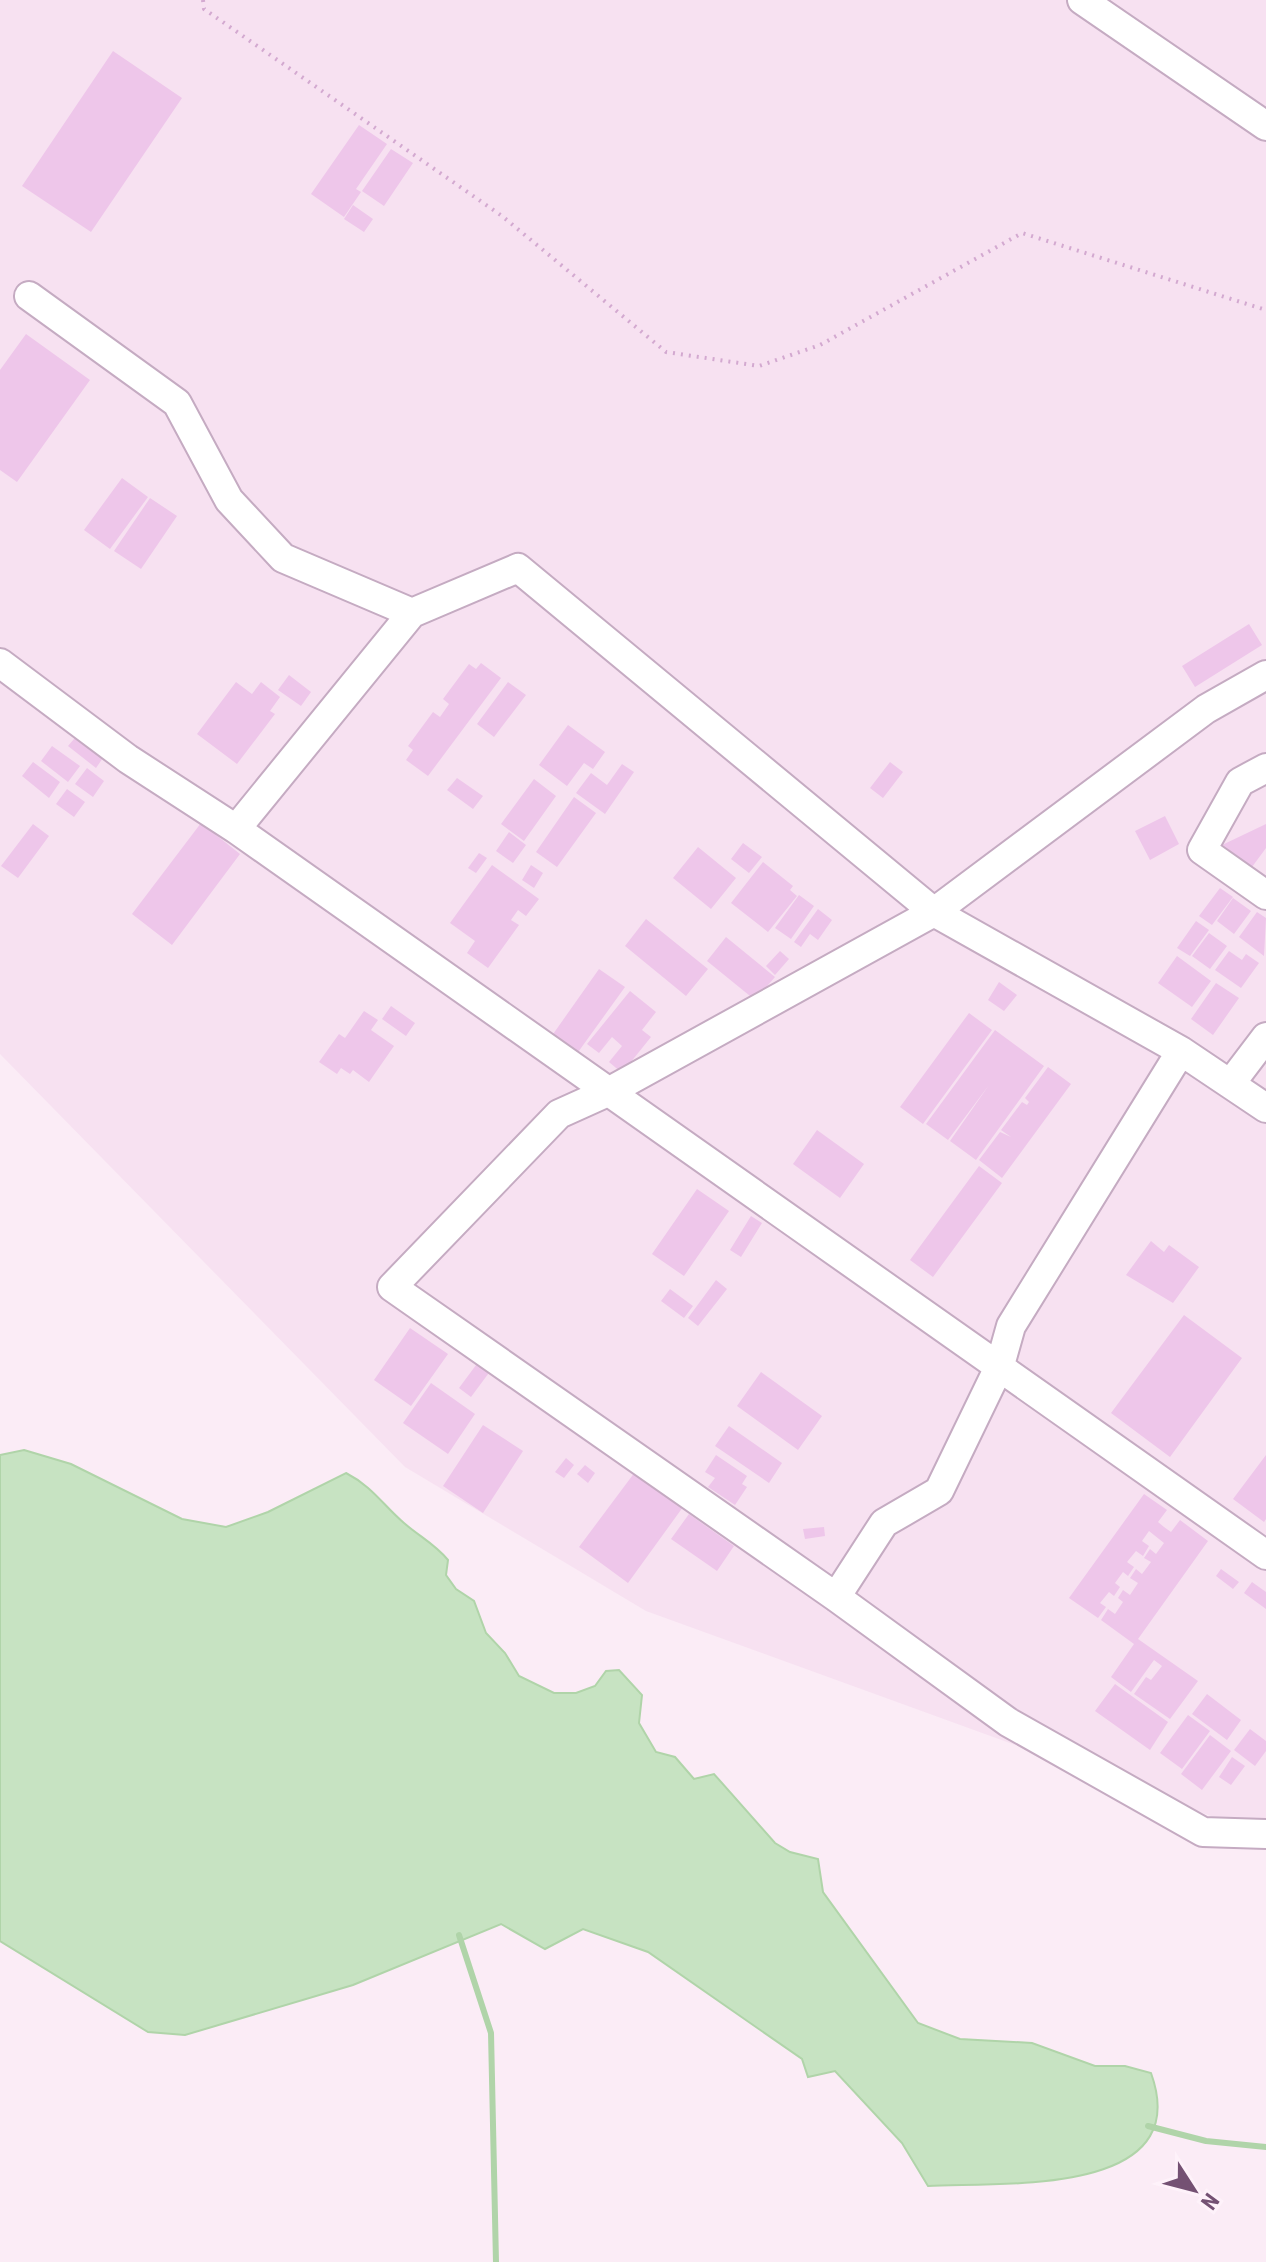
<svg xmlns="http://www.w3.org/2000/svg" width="1266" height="2262" font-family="'Roboto Condensed',sans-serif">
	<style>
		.residential { fill: #f7e1f1 }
		.water { fill: #c7e3c2; stroke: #b0d4a9; stroke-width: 2 }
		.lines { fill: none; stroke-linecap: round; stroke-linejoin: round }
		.stream { stroke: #b0d4a9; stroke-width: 6 }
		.building { fill: #eec6ea }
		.minor-casing { stroke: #c5abc2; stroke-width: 32 }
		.path { stroke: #d3a9d0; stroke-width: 4; stroke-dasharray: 2 6; stroke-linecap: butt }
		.minor { stroke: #fff; stroke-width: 28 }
	</style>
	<rect width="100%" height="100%" fill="#fbecf6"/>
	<path class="residential" d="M0,0H1266V1836L646,1611L405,1467L0,1054Z"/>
	<path class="water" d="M24,1450L71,1464L182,1519L226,1527L268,1512L346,1473C373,1487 382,1504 404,1523C420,1537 435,1544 448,1560L446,1575L456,1589L474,1601L486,1633L505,1653L519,1676L554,1693H576L595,1686L606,1671L619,1670L642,1695L639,1723L656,1752L675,1757L694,1779L714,1774L775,1843L790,1852L818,1859L823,1892L918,2023L960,2039L1032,2043L1095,2066H1125L1151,2073C1196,2198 1000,2182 928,2186L902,2143L835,2071L808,2077L802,2059L648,1952L583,1929L545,1949L501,1924L353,1985L185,2035L148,2032L0,1941V1455Z"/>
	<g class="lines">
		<path class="stream" d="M459,1935L491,2033L496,2262
			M1148,2126L1206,2141L1266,2147"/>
	</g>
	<path class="building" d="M113,51L182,98L91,232L22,186Z
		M359,125L387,144L356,189L361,192L344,217L311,194Z
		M391,149L413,163L384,206L362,191Z
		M353,205L373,219L364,232L344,219Z
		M26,334L90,380L17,482L0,470V370Z
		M122,478L148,497L110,549L84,530Z
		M150,498L177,516L141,569L114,551Z
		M1249,624L1262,645L1195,687L1182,666Z
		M481,663L501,678L428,776L406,760L413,750L408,746L433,712L440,717L449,704L443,699L469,664L476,669Z
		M289,675L311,692L301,706L278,690Z
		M236,682L252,694L261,682L280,697L270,711L275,714L237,764L197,734Z
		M508,682L526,695L494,737L477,724Z
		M568,725L605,752L593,769L584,763L567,786L539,765Z
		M80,732L107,752L96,768L68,746Z
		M52,746L80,766L68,782L41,761Z
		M33,762L60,782L49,798L22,776Z
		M890,762L903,772L883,798L870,788Z
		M622,764L634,772L605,814L576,793L591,773L607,785Z
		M87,768L104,781L93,797L75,784Z
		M457,778L483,796L473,809L447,790Z
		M534,779L556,796L524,841L501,824Z
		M67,789L85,802L74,817L56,804Z
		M574,797L596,813L557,867L536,852Z
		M1165,816L1179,844L1150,860L1135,831Z
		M201,823L240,854L172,945L132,914Z
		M33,824L49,836L18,878L1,866Z
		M1266,824V848L1252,867L1222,845Z
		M509,832L526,845L513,863L496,851Z
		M743,843L762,857L749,873L731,859Z
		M698,847L736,878L711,909L673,878Z
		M479,853L487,858L476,873L468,868Z
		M763,862L793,886L790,890L797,896L768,932L731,903Z
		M492,865L539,899L526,916L518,910L511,920L519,925L488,968L467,953L475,941L450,923Z
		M531,865L543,873L534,888L522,880Z
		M1220,888L1233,897L1212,925L1199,916Z
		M799,895L814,906L791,939L775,928Z
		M1233,898L1251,911L1234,934L1217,921Z
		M818,909L832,920L818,940L810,934L801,947L794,942Z
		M1257,912L1266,918L1264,956L1239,937Z
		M646,919L708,969L686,996L625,946Z
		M1196,921L1209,930L1190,956L1177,948Z
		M1209,933L1227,946L1210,969L1192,956Z
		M726,937L775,977L755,1000L707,961Z
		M780,951L789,959L775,975L766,966Z
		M1229,951L1242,960L1246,954L1259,963L1241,988L1215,970Z
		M1177,956L1211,981L1192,1007L1158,983Z
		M599,969L625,987L576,1055L551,1037Z
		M999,982L1017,995L1004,1011L988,1000Z
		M1216,983L1239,998L1213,1035L1191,1019Z
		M630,991L656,1012L642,1030L651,1037L622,1073L609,1062L622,1046L612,1037L599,1053L587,1044Z
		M391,1006L415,1023L406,1036L382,1019Z
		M364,1011L378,1020L371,1030L394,1046L369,1082L353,1070L350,1074L341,1068L337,1074L319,1062L339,1034L345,1038Z
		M969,1013L992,1030L923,1124L900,1107Z
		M995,1030L1044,1066L976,1160L950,1141L989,1085L948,1140L926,1124Z
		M1048,1067L1071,1084L1002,1178L979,1160L1000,1132L1011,1137L1001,1130L1022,1102L1027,1105L1029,1102L1025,1098Z
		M817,1130L864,1164L840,1198L793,1164Z
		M979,1166L1002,1183L933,1277L910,1260Z
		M697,1189L729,1211L684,1276L652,1254Z
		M751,1216L762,1223L741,1257L730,1250Z
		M1151,1241L1164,1252L1169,1245L1199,1267L1173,1303L1126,1275Z
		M716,1280L727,1289L698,1326L688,1318Z
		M670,1289L693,1306L684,1318L661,1301Z
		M1184,1315L1242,1358L1170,1457L1111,1413Z
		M410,1328L448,1354L411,1406L374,1380Z
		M482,1357L494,1366L471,1397L459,1388Z
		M761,1372L822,1416L798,1450L737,1406Z
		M431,1383L475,1414L448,1454L403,1423Z
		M483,1425L523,1451L483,1513L443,1486Z
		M729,1426L782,1463L769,1483L715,1446Z
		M716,1455L747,1476L742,1484L747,1487L735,1505L708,1487L715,1478L705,1472Z
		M1266,1455V1519L1264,1522L1233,1499Z
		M566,1458L574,1465L564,1478L555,1472Z
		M585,1465L595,1473L588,1483L577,1474Z
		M635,1472L683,1507L628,1583L579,1547Z
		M1144,1494L1167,1510L1158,1522L1164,1527L1171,1532L1180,1520L1208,1541L1138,1639L1198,1681L1170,1719L1134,1694L1146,1677L1151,1680L1162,1666L1154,1660L1131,1692L1111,1677L1134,1644L1101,1620L1108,1609L1115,1614L1123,1602L1118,1598L1123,1590L1130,1595L1138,1583L1130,1578L1136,1569L1142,1574L1151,1562L1144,1558L1150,1549L1156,1554L1164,1543L1149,1531L1142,1541L1149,1546L1143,1556L1136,1551L1127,1562L1134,1567L1128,1576L1123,1572L1115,1583L1120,1587L1114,1596L1109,1592L1100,1603L1106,1607L1098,1618L1069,1598Z
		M689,1514L734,1546L717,1571L671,1539Z
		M824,1527L825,1536L805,1539L803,1529Z
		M1221,1569L1239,1582L1233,1589L1216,1576Z
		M1252,1582L1266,1592V1609L1244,1593Z
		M1115,1684L1168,1722L1150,1750L1095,1711Z
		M1207,1694L1241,1720L1227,1740L1192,1714Z
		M1188,1715L1210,1731L1182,1769L1160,1753Z
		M1250,1729L1266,1741V1751L1255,1766L1234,1750Z
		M1210,1735L1231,1751L1202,1790L1181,1774Z
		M1232,1757L1245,1766L1231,1785L1219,1777Z"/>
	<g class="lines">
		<defs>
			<path id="minor" d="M1082,0L1266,126
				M29,296L177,403L229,500L283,558L412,613L518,568L934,912L1181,1051L1266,1108
				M0,663L128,759L236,829L1266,1555
				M1266,675L1206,709L934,912L610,1091L559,1114L392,1287L836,1597L1008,1722L1203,1832L1266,1834
				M1266,768L1240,782L1202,850L1266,895
				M236,829L412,613
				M1231,1083L1266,1037
				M836,1597L884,1523L939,1491L1000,1365L1011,1326L1181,1051"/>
		</defs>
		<use href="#minor" class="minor-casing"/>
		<path class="path" d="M203,0L204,9L502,216L666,352L759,366L820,345L1022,233L1266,310"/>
		<use href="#minor" class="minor"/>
	</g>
	<g transform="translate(1194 2190) rotate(126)" stroke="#fef2fa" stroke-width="6" paint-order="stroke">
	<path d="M0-6L14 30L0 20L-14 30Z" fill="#745173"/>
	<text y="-12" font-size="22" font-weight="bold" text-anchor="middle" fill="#745173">N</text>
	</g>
</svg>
